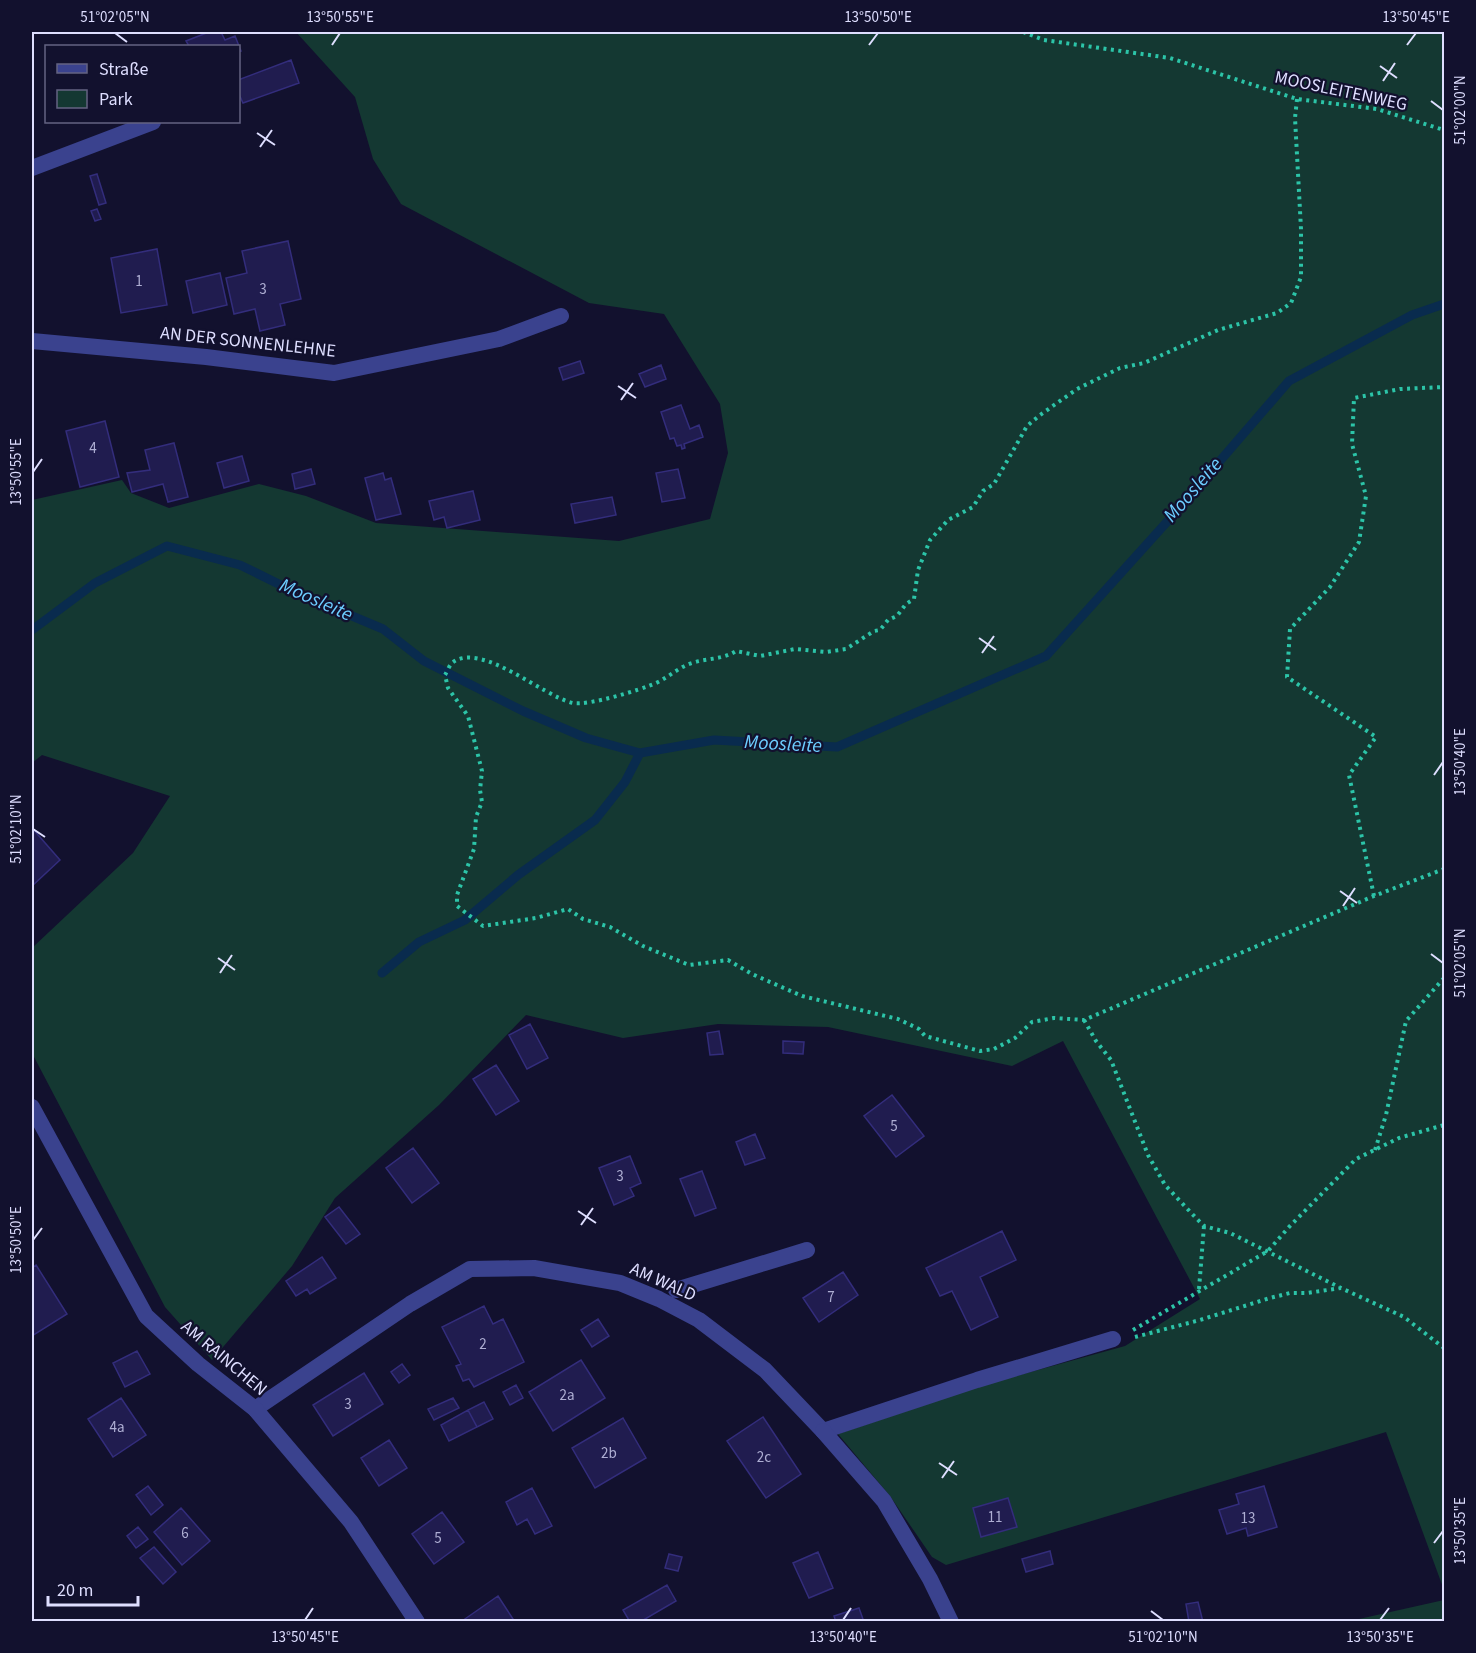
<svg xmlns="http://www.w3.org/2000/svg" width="1476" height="1653" font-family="'Source Sans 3',sans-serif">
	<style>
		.green { fill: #143832 }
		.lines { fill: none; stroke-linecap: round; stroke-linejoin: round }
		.stream { stroke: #092b4e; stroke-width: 9 }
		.building { fill: #201c4f; stroke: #332d7c; stroke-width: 1.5 }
		.path { stroke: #2cc4a8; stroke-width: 4; stroke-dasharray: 3 4.5; stroke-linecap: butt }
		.service { stroke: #3a428e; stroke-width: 16 }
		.minor { stroke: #3a428e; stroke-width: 16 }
		.ticks { fill: none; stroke: #dedeff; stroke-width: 2 }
		.labels { text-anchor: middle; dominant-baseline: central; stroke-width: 4.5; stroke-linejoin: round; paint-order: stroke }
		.number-label { font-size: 15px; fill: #aeaed3 }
		.street-label { font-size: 18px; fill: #dedeff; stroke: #12112e }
		.water-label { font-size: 20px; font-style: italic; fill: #6ccdff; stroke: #12112e }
		.neatline { fill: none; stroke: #dedeff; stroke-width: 2 }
		.ticks-label { font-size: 15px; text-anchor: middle; fill: #dedeff }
	</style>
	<rect width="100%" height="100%" fill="#12112e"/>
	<path class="green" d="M296,32H1444V1590L1386,1432L946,1565L932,1557L890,1496L838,1434L987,1384L1125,1346L1200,1299L1063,1041L1012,1066L828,1027L718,1024L623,1038L526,1015L439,1105L335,1198L292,1266L212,1360L165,1307L32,1053V948L133,853L170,796L42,755L32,763V500L122,480L131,493L169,508L259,484L306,496L376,523L619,541L710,519L728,453L720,404L664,314L589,303L401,204L373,159L355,97Z
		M1444,1600V1621H1350Z"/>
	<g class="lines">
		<path class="stream" d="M32,630L95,583L167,546L240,565L295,592L383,629L424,661L523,711L586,738L640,753L714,740L837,747L1046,656L1175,513L1289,381L1412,315L1444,304
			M382,973L419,942L465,920L518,875L595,820L625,782L640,753"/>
	</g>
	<path class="building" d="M209,32H221L225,40L235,36L241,51L238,52V46H189L186,41Z
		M291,60L299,83L243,103L238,92V80Z
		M97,174L106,203L99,205L90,176Z
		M97,209L101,219L95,221L91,211Z
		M288,241L301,299L280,304L285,325L260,331L255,309L234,314L226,278L247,273L242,251Z
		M157,249L167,305L121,313L111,258Z
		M220,273L227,305L193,313L186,281Z
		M580,361L584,373L563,380L559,368Z
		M661,365L666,379L645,387L639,374Z
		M681,405L690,429L699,425L703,437L684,444L685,448L682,449L681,445L677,446L674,438L670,439L661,412Z
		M105,421L119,477L80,487L66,431Z
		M174,443L188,497L168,502L163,484L132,492L127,473L150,470L145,450Z
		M242,456L249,481L224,488L217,463Z
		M311,469L315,484L295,489L292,474Z
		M678,469L685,498L662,502L656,473Z
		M383,473L385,480L391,478L401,514L376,520L365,478Z
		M473,491L480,520L447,528L444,517L434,520L429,501Z
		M612,497L616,515L575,523L571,504Z
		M32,828L60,860L32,886Z
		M530,1024L548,1058L527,1069L509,1035Z
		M719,1031L723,1054L710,1055L707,1033Z
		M783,1041L804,1042L803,1054L783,1053Z
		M496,1065L519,1101L496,1115L473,1079Z
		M892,1095L924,1136L896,1157L864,1116Z
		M755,1134L765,1158L745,1165L736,1142Z
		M413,1148L439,1183L412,1203L386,1168Z
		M630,1156L641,1183L630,1188L634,1196L614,1205L599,1168Z
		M702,1171L716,1208L695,1216L680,1179Z
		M339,1207L360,1234L346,1244L325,1217Z
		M1002,1231L1016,1260L980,1277L998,1317L971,1330L952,1291L940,1296L926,1268Z
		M322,1257L336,1278L310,1294L307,1289L296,1296L286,1281Z
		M36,1265L67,1314L32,1336V1268Z
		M843,1272L858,1295L819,1322L803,1298Z
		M484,1306L493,1324L503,1319L524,1362L474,1387L469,1379L463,1381L456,1366L461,1364L442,1327Z
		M598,1319L609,1336L592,1347L581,1330Z
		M137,1351L150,1374L125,1387L113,1363Z
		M581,1360L605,1398L553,1431L529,1392Z
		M402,1364L410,1375L399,1383L391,1372Z
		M364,1373L383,1404L333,1436L313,1405Z
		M516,1385L523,1398L510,1405L503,1392Z
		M121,1398L146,1435L113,1457L88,1419Z
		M453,1398L459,1408L434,1420L428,1409Z
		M484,1402L493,1419L477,1427L468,1410Z
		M468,1410L477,1427L449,1441L441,1425Z
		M763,1417L801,1474L766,1498L727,1441Z
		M623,1418L646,1458L595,1488L572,1448Z
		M389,1440L407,1468L379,1486L361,1458Z
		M148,1486L163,1505L151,1515L136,1495Z
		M1264,1486L1277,1527L1248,1536L1246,1528L1227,1534L1219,1510L1239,1504L1236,1494Z
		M532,1488L552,1526L535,1534L527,1519L517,1525L506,1502Z
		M1008,1498L1017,1527L981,1537L973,1508Z
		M181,1508L210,1541L182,1565L154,1532Z
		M442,1512L464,1542L434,1564L412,1534Z
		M138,1527L148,1539L136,1548L127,1536Z
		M154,1547L176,1572L163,1584L140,1558Z
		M1050,1551L1053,1564L1026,1572L1022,1559Z
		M818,1552L833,1588L809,1598L793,1563Z
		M669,1554L682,1557L678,1571L665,1568Z
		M667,1585L676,1601L640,1622H630L623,1610Z
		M498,1596L515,1622H463L462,1621Z
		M1198,1602L1203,1622H1189L1186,1604Z
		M859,1608L864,1622H836L834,1616Z"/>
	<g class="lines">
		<path class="path" d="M1023,32L1044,40L1170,58L1297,99L1377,109L1444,130
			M1297,99L1295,118L1301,229V277L1291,303L1277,313L1218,330L1144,363L1120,368L1077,389L1040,415L1027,426L994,484L983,491L973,507L948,520L930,540L918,570L914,599L906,604L897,616L888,620L880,630L874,631L846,649L826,652L795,649L760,656L736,651C722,660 707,658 692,663C679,667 669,677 656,683C640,690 588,706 573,703C544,697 480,640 452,663C449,666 447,672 445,675L448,688L468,716L482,771L480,790L482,802L476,817L474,849L457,895V906L483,926L536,918L568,909L583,919L610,927L643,946L689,965L728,960L752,974L802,996L898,1019L919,1029L925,1036L980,1051L994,1049L1015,1038L1032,1022L1054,1018L1084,1020L1374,896L1444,869
			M1374,896L1349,775L1376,737L1287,677L1290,629L1330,587L1359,542L1366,496L1352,444L1354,398L1400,389L1444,387
			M1084,1020L1096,1041L1111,1060L1148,1155L1165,1185L1196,1218L1204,1226L1230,1233L1341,1288
			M1375,1150L1386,1115L1406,1021L1444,978
			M1199,1289L1204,1226
			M1133,1330L1268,1251L1289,1227L1356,1159L1399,1138L1444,1125
			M1135,1337L1200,1320L1270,1298L1290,1293H1307L1341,1288L1404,1317L1444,1348"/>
		<path class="service" d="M32,168L153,122
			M676,1290L807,1250
			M255,1409L410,1304L470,1269L534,1268L620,1283L659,1299L699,1320L765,1370L823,1431L977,1380L1113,1339"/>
		<path class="minor" d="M32,341L206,357L334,373L499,339L561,316
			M32,1107L146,1316L198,1364L255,1409L351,1522L417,1622
			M823,1431L884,1501L930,1579L951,1622"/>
	</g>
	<path class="ticks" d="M115,33L127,42M332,45L340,33M869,45L878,33M1407,45L1416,33M1380,66L1397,78M1383,81L1395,63M1431,101L1443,110M257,133L275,145M260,147L272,130M618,386L636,398M621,400L633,383M33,472L42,459M979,638L996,650M982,653L994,636M1434,775L1443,762M33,829L45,837M1340,891L1357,903M1343,906L1355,888M1431,954L1443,963M218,958L235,970M220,973L232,955M578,1211L596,1223M581,1225L593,1208M33,1240L42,1228M939,1463L957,1475M942,1478L954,1461M1434,1543L1443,1531M1151,1611L1163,1620M305,1620L313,1608M843,1620L851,1608M1380,1620L1389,1608"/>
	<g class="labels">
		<g class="number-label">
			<text x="139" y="281">1</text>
			<text x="263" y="289">3</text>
			<text x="93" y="448">4</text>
			<text x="894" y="1126">5</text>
			<text x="620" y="1176">3</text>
			<text x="831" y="1297">7</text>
			<text x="483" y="1344">2</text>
			<text x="567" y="1395">2a</text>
			<text x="348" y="1404">3</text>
			<text x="117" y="1427">4a</text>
			<text x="609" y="1453">2b</text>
			<text x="764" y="1457">2c</text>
			<text x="995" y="1517">11</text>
			<text x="1248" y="1518">13</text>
			<text x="185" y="1533">6</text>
			<text x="438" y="1538">5</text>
		</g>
		<g class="street-label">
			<text transform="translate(1341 91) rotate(12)">MOOSLEITENWEG</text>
			<text transform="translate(248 342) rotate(6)">AN DER SONNENLEHNE</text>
			<text transform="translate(663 1282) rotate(24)">AM WALD</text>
			<text transform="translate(224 1358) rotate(40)">AM RAINCHEN</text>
		</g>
		<g class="water-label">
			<text transform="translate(1193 490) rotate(-49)">Moosleite</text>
			<text transform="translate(316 600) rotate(24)">Moosleite</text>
			<text transform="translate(783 744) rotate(3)">Moosleite</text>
		</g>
	</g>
	<rect width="1476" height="1653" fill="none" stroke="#12112e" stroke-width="66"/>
	<rect x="45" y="45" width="195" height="78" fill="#12112e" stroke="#646382" stroke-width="1.5"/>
	<rect x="57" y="64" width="30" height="9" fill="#3a428e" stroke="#646382" stroke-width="1.5"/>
	<text x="99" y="75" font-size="18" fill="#dedeff">Straße</text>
	<rect x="57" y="90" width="30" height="18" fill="#143832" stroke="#646382" stroke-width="1.5"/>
	<text x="99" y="105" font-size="18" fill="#dedeff">Park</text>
	<path d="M48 1596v9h90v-9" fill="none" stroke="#dedeff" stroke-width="3"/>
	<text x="57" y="1596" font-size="18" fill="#dedeff" stroke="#12112e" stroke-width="4.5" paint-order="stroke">20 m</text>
	<rect x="33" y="33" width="1410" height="1587" class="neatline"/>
	<g class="ticks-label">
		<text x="115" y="22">51°02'05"N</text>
		<text x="340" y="22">13°50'55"E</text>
		<text x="878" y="22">13°50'50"E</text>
		<text x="1416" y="22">13°50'45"E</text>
		<text transform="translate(1460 110) rotate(-90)" y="5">51°02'00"N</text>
		<text transform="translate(16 472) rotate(-90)" y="5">13°50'55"E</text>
		<text transform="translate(1460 762) rotate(-90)" y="5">13°50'40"E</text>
		<text transform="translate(16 829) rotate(-90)" y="5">51°02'10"N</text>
		<text transform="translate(1460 963) rotate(-90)" y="5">51°02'05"N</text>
		<text transform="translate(16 1240) rotate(-90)" y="5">13°50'50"E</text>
		<text transform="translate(1460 1531) rotate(-90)" y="5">13°50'35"E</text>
		<text x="305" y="1642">13°50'45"E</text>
		<text x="843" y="1642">13°50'40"E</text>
		<text x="1163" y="1642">51°02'10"N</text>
		<text x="1380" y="1642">13°50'35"E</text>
	</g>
</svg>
